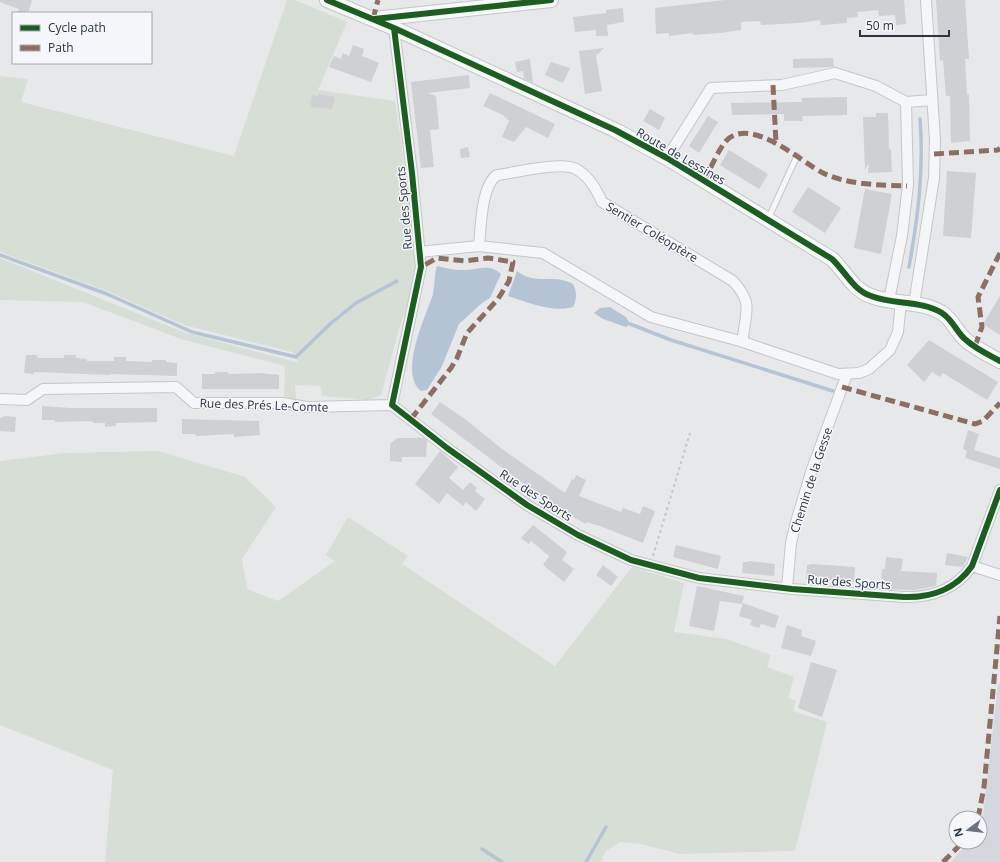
<svg xmlns="http://www.w3.org/2000/svg" width="1000" height="862" font-family="'Open Sans',sans-serif">
	<style>
		.built { fill: #d4d7dd }
		.green { fill: #d6ded6 }
		.water { fill: #b4c4d5 }
		.lines { fill: none; stroke-linecap: round; stroke-linejoin: round }
		.stream { stroke: #b4c4d5; stroke-width: 3.5 }
		.building { fill: #ced0d3 }
		.lane-casing { stroke: #c4c6c8; stroke-width: 7 }
		.street-casing { stroke: #c4c6c8; stroke-width: 12 }
		.secondary-casing { stroke: #c4c6c8; stroke-width: 16 }
		.path { stroke: #c5c6ca; stroke-width: 2; stroke-dasharray: 3 3; stroke-linecap: butt }
		.lane { stroke: #f5f6f7; stroke-width: 5 }
		.street { stroke: #f5f6f7; stroke-width: 10 }
		.secondary { stroke: #f8f8f8; stroke-width: 14 }
		.quiet { stroke: #8d6e63; stroke-width: 5; stroke-dasharray: 10 5; stroke-linecap: butt }
		.cycleway-casing { stroke: #f4f6f9; stroke-width: 8 }
		.cycleway { stroke: #1b5e20; stroke-width: 6 }
		.labels { text-anchor: middle; dominant-baseline: central; stroke-width: 3; stroke-linejoin: round; paint-order: stroke }
		.street-label { font-size: 12px; fill: #2b3445; stroke: #f4f6f9 }
	</style>
	<rect width="100%" height="100%" fill="#e6e8ea"/>
	<path class="built" d="M998,683L1000,684V862H951L968,842H980V822L983,816Z"/>
	<path class="green" d="M287,0H295L347,22L318,90L395,101L408,190L415,265L414,284L398,333L381,395L368,400L322,396L321,386L295,385L296,399L284,398L285,366L181,339L83,302L0,300V258L183,332L299,363L292,352L184,325L107,291L0,252V76L28,79L21,102L234,156Z
		M158,451L245,477L276,507L242,559L247,589L278,601L335,561L326,555L348,517L408,556L402,564L555,666L632,567L684,583L674,632L726,639L771,655L767,667L794,677L788,698L796,701L793,711L827,722L795,851L680,854L641,844L620,842L606,851L601,862H105L113,770L0,725V461L65,453Z"/>
	<path class="water" d="M437,266C445,268 453,270 462,270C476,271 489,262 501,274L490,298L482,303L459,324L442,366L427,390L421,391C398,373 426,316 433,294C435,285 434,275 437,266Z
		M517,271C536,286 553,273 573,284C577,292 577,298 573,307C553,313 527,302 508,296Z
		M610,307L626,317L630,324L626,327L603,319L594,313L600,308Z"/>
	<g class="lines">
		<path class="stream" d="M0,255L107,294L192,332L296,357L330,324L356,303L397,281
			M909,267C918,217 924,170 920,119
			M630,324L671,340L833,391
			M482,849L502,862
			M586,862L606,827"/>
	</g>
	<path class="building" d="M0,0H32L28,13H17L19,9L0,2Z
		M725,0H904L906,24L896,25L895,15L879,16L878,10L857,12L858,17L847,18V23L821,25L820,20L799,23L761,25L760,21L741,22V30L720,33L693,35V33L669,36V33L656,34L655,8Z
		M936,0H965L969,59H965L967,95L969,94L970,141L951,143L950,96H946L943,60L940,61Z
		M623,8L624,22L607,25L608,36H596V30L575,32L573,17L606,13V10Z
		M353,45L364,49L362,56L379,63L371,82L329,67L334,56L341,59L343,53L349,56Z
		M604,48L596,56L602,91L585,94L579,51Z
		M833,58L834,67L793,68V59Z
		M530,59L533,83L524,79L523,71L517,72L515,62Z
		M551,62L570,68L563,83L545,75Z
		M469,75L470,88L428,93L436,96L439,129L430,130L434,167L421,168L411,82Z
		M490,93L555,124L548,138L526,127L514,142L502,137L509,121L503,115L483,106Z
		M318,94L335,97L332,109L310,107L312,95L318,96Z
		M847,97V115L802,116L803,121H784V114L732,115L731,103L802,102L801,98Z
		M650,109L665,118L659,130L643,121Z
		M876,113H888L889,149H891L892,172L868,173L869,163L865,170L863,117H876Z
		M708,116L718,122L699,153L689,146Z
		M468,147L470,157L461,158L460,149Z
		M729,150L768,174L759,189L720,165Z
		M947,171L976,173L971,238L943,236Z
		M808,187L841,208L825,233L792,212Z
		M865,189L892,194L881,254L854,248Z
		M1000,296V335L983,324Z
		M929,340L998,382L987,400L943,373L940,377L932,372L924,382L907,365Z
		M26,355H37L38,358H64V355H76V358L87,359V361H114V357H126V361L152,362V360H166V362L177,363V376L110,374V375L34,372V374L24,373Z
		M215,372H228V374L260,373L279,375V389H202V374H215Z
		M440,402L465,419L502,449L565,493L572,479L574,480L576,475L586,480L579,496L621,512L623,508L640,514L643,506L655,511L643,543L600,526L586,522V524L556,508L431,414Z
		M42,406L71,408H157V422L116,423V426L105,427V423H93V421L55,422V420H42Z
		M5,416L16,417L15,432L0,431V418Z
		M182,419L259,421L260,435L234,437V434L196,436L195,434H182Z
		M968,430L979,434L974,450L1000,458V469L965,458L967,451L963,449Z
		M397,438H423L427,440L426,457H402V462L390,461V444Z
		M440,451L458,467L449,478L463,490L470,482L477,488L475,491L485,499L476,511L466,502L463,506L447,493L439,504L415,484Z
		M533,525L567,552L562,560L574,569L564,582L543,565L549,556L531,541L529,544L521,538Z
		M676,545L721,556L718,569L673,557Z
		M947,553L968,557L963,567L945,565Z
		M886,557L903,559L901,571L937,573L936,586L914,590L881,589L882,569H885Z
		M749,561L775,564L774,576L742,573L743,562H749Z
		M813,564L855,567L854,582L806,579L807,565Z
		M603,565L618,577L611,586L596,575Z
		M697,586L744,596L742,604L720,601L714,631L689,626Z
		M743,603L779,616L775,628L761,624L759,628L750,625L752,620L739,616Z
		M787,625L802,630L801,636L816,641L811,656L781,648Z
		M811,662L837,670L822,717L798,708Z"/>
	<g class="lines">
		<defs>
			<path id="lane" d="M768,219L797,156"/>
			<path id="street" d="M394,28L412,173L421,267L392,405L447,448L527,505L578,535L631,560L699,578L792,589L904,597C931,598 956,589 972,566L1000,490
				M906,102L932,100
				M667,158L711,88L782,85L835,73L876,86L906,102
				M479,246C481,227 481,186 497,175C515,173 561,161 576,169C589,176 596,189 602,202L733,281C753,303 746,310 743,337L740,341
				M419,252L479,246L543,253L651,317L740,341L838,374L859,373L869,369L890,350L898,332L901,301
				M889,300L902,236L908,185L906,102
				M914,304L934,178L935,140L926,0
				M0,399L27,400L43,389L176,387L194,403H282L307,407L392,405
				M972,566L1000,575
				M787,588L791,543L796,522L812,469L847,374"/>
			<path id="secondary" d="M327,0L394,28L615,130L667,158L832,259C845,271 853,290 871,296C894,305 921,300 942,313C953,320 957,333 966,340C976,349 989,355 1000,361
				M374,19L551,0"/>
		</defs>
		<use href="#lane" class="lane-casing"/>
		<use href="#street" class="street-casing"/>
		<use href="#secondary" class="secondary-casing"/>
		<path class="path" d="M653,556L690,433"/>
		<use href="#lane" class="lane"/>
		<use href="#street" class="street"/>
		<use href="#secondary" class="secondary"/>
		<path class="quiet" d="M373,19L378,0
			M773,85L776,143
			M934,154L998,150L1000,148
			M704,181C710,170 718,150 726,141C751,115 801,162 823,173C848,185 880,185 907,186
			M975,346L982,327L978,297L1000,253
			M842,387L975,424L983,421L1000,403
			M411,419L451,368L457,358L467,333L498,299L509,281L513,262L488,258L465,261L437,258L421,267
			M978,818L984,787L1000,616
			M943,862L963,842"/>
		<defs>
			<path id="cycleway" d="M327,0L394,28L615,130L667,158L832,259C845,271 853,290 871,296C894,305 921,300 942,313C953,320 957,333 966,340C976,349 989,355 1000,361
				M374,19L551,0
				M394,28L412,173L421,267L392,405L447,448L527,505L578,535L631,560L699,578L792,589L904,597C931,598 956,589 972,566L1000,490"/>
		</defs>
		<use href="#cycleway" class="cycleway-casing"/>
		<use href="#cycleway" class="cycleway"/>
	</g>
	<g class="labels">
		<g class="street-label">
			<text transform="translate(681 156) rotate(30)">Route de Lessines</text>
			<text transform="translate(404 208) rotate(-95)">Rue des Sports</text>
			<text transform="translate(652 232) rotate(31)">Sentier Coléoptère</text>
			<text transform="translate(264 405) rotate(2)">Rue des Prés Le-Comte</text>
			<text transform="translate(811 480) rotate(-72)">Chemin de la Gesse</text>
			<text transform="translate(536 495) rotate(33)">Rue des Sports</text>
			<text transform="translate(849 582) rotate(4)">Rue des Sports</text>
		</g>
	</g>
	<rect x="12" y="12" width="140" height="52" fill="#f4f6f9" stroke="#a4a8b1"/>
	<rect x="20" y="25" width="20" height="6" fill="#1b5e20" stroke="#a4a8b1"/>
	<text x="48" y="32" font-size="12" fill="#2b3445">Cycle path</text>
	<rect x="20" y="45" width="20" height="6" fill="#8d6e63" stroke="#a4a8b1"/>
	<text x="48" y="52" font-size="12" fill="#2b3445">Path</text>
	<g transform="translate(968 830) rotate(255)"><circle r="19" fill="#f4f6f9" stroke="#a4a8b1"/>
	<path d="M0-3L7 15L0 10L-7 15Z" fill="#6c737f"/>
	<text y="-6" font-size="11" font-weight="bold" text-anchor="middle" fill="#2b3445">N</text>
	</g>
	<path d="M860 30v6h89v-6" fill="none" stroke="#2b3445" stroke-width="2"/>
	<text x="866" y="30" font-size="12" fill="#2b3445" stroke="#f4f6f9" stroke-width="3" paint-order="stroke">50 m</text>
</svg>
